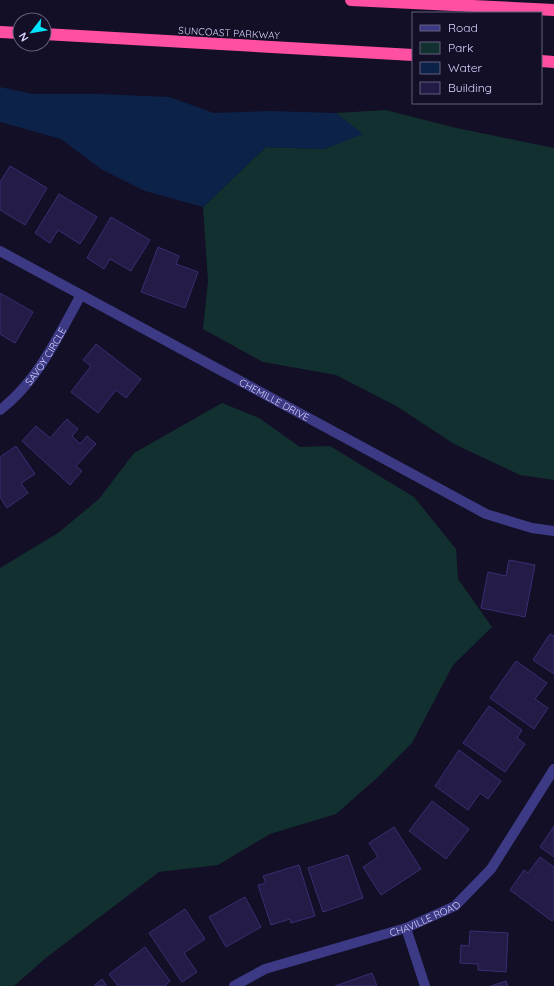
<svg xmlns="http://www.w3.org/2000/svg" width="554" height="986" font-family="Quicksand,sans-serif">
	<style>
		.green { fill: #12302f }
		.water { fill: #0c2248 }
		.building { fill: #241b47; stroke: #3b2d73 }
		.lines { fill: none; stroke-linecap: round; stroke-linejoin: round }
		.street { stroke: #3d3a85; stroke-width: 10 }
		.highway { stroke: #ff4fa3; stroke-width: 12 }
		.labels { text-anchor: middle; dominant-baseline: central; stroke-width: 3.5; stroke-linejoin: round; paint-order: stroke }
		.street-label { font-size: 10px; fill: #d9d4ff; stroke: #130f26 }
	</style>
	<rect width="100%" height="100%" fill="#130f26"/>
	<path class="green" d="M386,110L452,127L554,148V480L520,475L454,444L398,407L336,375L263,362L203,329L208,281L203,207L266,147L324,149L362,134L336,113Z
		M222,403L259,418L300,447L330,446L414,497L456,549L458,579L492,627L453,665L412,743L377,778L336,814L270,834L218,865L159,872L47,957L14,986H0V568L58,533L99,499L134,453Z"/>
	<path class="water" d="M0,87L33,94H99L169,97L214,113L270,111L336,113L363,134L324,149L266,147L203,207L145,191L101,169L61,139L0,122Z"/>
	<path class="building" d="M10,166L47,188L25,225L0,210V182Z
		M59,194L97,217L80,244L58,230L50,243L35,233Z
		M111,217L150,240L131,271L110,259L104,269L87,258Z
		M158,247L179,256L176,264L198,272L185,308L141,292Z
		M0,293L33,312L15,343L0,334Z
		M96,344L141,379L126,398L116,390L98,413L71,392L91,366L83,360Z
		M67,419L78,429L72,436L80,444L87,436L96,444L76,466L82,471L70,485L22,441L36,426L50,438Z
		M16,446L35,474L21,483L28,493L7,508L0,497V457Z
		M509,560L535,565L525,617L481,608L488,572L506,576Z
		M550,634L554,636V674L533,660Z
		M516,661L547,683L535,699L548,708L534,729L490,698Z
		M489,706L522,730L517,738L525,744L505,772L463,743Z
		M459,750L501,781L488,799L480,793L468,810L435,786Z
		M432,801L469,829L446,859L409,831Z
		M554,826V857L540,847Z
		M394,827L421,869L381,895L363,867L378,857L369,843Z
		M348,855L363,898L323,912L308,868Z
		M540,857L554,867V918L552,921L510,890L524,870L528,873Z
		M299,865L315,916L291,923L290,919L271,925L258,885L266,883L263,876Z
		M245,897L261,927L226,947L209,917Z
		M185,909L205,939L184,953L197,972L182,982L149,933Z
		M470,931L508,933L506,972L478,970V964L460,963L461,945L469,946Z
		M145,947L170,981L165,986H118L109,974Z
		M372,973L377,986H335Z
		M102,979L107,986H94Z
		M506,981L508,986H491Z"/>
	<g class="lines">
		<g class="street">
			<path id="s1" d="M0,251L486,514L532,528L554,531"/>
			<path id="s2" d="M0,410C38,381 58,336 81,295"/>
			<path d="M406,928L425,986"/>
			<path id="s3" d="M234,986L265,969L406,928L455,906L491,869L554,769"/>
		</g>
		<path class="highway" d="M351,0L554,10
			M0,32L20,33
			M44,34L413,55
			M541,61L554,62"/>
	</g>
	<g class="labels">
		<g class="street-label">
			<text transform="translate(229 33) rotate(3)">SUNCOAST PARKWAY</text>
			<text stroke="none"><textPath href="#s2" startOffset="71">SAVOY CIRCLE</textPath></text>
			<text stroke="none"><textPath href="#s1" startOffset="312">CHEMILLE DRIVE</textPath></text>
			<text stroke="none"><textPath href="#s3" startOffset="203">CHAVILLE ROAD</textPath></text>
		</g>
	</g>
	<rect x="412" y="12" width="130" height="92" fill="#130f26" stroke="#625e7d"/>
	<rect x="420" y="25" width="20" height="6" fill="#3d3a85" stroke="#625e7d"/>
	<text x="448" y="32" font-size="12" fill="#d9d4ff">Road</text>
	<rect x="420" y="42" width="20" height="12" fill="#12302f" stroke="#625e7d"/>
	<text x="448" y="52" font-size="12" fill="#d9d4ff">Park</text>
	<rect x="420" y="62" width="20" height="12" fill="#0c2248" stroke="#625e7d"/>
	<text x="448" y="72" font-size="12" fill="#d9d4ff">Water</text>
	<rect x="420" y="82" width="20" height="12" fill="#241b47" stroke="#625e7d"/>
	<text x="448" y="92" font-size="12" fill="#d9d4ff">Building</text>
	<g transform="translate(32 32) rotate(239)"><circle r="19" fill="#130f26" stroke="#625e7d"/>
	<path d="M0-3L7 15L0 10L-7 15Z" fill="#00e5ff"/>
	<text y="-6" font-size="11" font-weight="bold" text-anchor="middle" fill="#d9d4ff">N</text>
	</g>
</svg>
